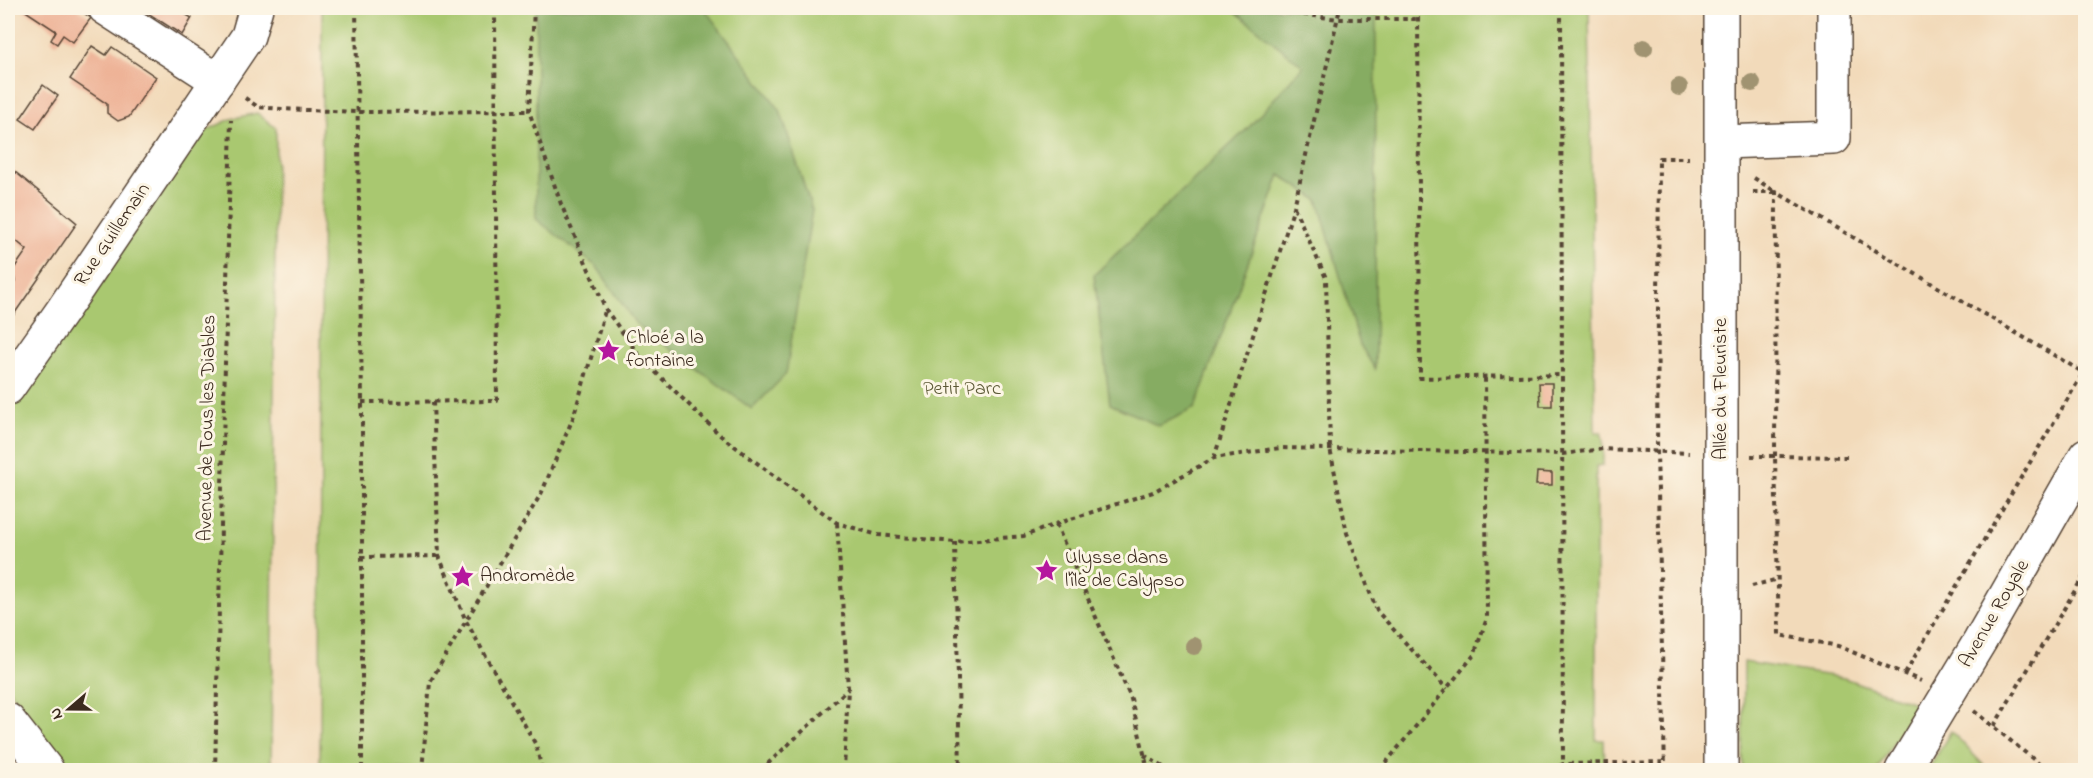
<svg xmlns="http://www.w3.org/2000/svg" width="2093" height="778" font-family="'Indie Flower',sans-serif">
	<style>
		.green { fill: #a9c86f; stroke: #727946; stroke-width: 1.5 }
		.forest { fill: #86ac62; stroke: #606b40; stroke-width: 1.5 }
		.building { fill: #eeb397 }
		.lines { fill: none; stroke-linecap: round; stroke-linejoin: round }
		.minor-casing { stroke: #564435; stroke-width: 36 }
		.path { stroke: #564435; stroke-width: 4; stroke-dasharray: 4.5 4.5; stroke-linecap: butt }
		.minor { stroke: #fff; stroke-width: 33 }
		.tree { fill: #a09371 }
		.labels { text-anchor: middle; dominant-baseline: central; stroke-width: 6; stroke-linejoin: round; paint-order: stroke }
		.street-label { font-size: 20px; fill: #3b2a1e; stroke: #fcf5e5 }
		.poi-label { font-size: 20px; fill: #3b2a1e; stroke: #fcf5e5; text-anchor: start }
		.park-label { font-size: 20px; fill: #5c5936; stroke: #fcf5e5 }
	</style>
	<rect width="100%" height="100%" fill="#fcf5e5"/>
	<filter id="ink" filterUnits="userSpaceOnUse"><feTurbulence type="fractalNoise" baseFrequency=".0167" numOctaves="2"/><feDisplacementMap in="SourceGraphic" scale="12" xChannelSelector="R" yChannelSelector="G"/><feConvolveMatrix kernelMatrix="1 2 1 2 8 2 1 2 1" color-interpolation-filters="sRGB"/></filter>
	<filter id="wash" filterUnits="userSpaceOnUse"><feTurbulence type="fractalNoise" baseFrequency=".008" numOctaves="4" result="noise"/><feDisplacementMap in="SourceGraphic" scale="24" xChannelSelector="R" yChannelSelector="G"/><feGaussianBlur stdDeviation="1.35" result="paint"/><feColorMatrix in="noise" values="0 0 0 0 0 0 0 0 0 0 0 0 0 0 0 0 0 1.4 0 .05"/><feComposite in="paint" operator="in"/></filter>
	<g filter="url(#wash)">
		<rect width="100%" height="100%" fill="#f2daba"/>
		<path class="green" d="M322,8H1589L1595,432H1601L1603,439V465L1596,466V740H1604L1605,770H320Z
			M257,113L276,128L271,770H69L8,688V402L196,135L231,119Z
			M1744,662L1844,678L1917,704L1877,770H1743Z
			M1951,731L1988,770H1928Z"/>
		<path class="forest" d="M536,8H704L780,110L812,210L786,374L752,409L636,324L597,267L536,219Z
			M1231,8H1376L1375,369L1360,345L1318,200L1280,175L1195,408L1159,426L1110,404L1094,275L1250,126L1303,66Z"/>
		<g id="blocks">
			<path class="building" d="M21,8H76L91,18L73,42L63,35L57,44L51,40L56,31Z
				M140,8H174L192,18L182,35Z
				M92,46L106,55L112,47L156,77L129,117L118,121L107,113V104L70,79Z
				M43,85L58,96L35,129L20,119Z
				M8,166L77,223L8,323V292L15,281L13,270L27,250L8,234Z
				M1539,383H1552V406H1540Z
				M1537,472L1552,473V485H1536Z"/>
		</g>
	</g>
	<g filter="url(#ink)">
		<use href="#blocks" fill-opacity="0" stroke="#564435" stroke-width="1.5"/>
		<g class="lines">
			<defs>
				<path id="minor" d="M105,8L218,81
					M1722,142L1834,138V8
					M8,388L62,311L248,36L256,8
					M8,720L47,770
					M1721,770V8
					M1902,770L1980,641L2086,455"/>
			</defs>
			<use href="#minor" class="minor-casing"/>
			<path class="path" d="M356,8L362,402V770
				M534,8L529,111L561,204L606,310L641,358L721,436L837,523L878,535L955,542L1024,536L1056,524L1153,492L1214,458L1280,448L1562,454L1603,449L1689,453
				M1269,8L1272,11L1339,19H1419
				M1418,8L1420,378L1563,375
				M1561,8L1563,770
				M245,98L258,107L282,109L357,112L529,111
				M1754,178L1776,192
				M1753,192H1775
				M1294,207L1326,278L1330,449L1347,533L1377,611L1447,689
				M362,402L497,401L495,8
				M433,402L439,556L466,621L536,745L542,770
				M1751,456H1775L1779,635L1838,646L1921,681
				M1847,457L1775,456L1776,192L2086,374
				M1214,458L1294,207L1340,8
				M837,523L848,688L844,770
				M1056,524L1131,699L1148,770
				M955,542L960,770
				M361,557L439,556
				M1752,586L1778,579
				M1905,673L2086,368
				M1974,711L2038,763L2044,770
				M1994,726L2086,572
				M1144,755L1168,770
				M215,770L231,120
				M373,770L422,766L433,770
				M422,770L430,682L542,492L573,418L605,311
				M761,770L848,689
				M1380,770L1474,655L1487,618L1485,376
				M1552,770L1563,764L1665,762
				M1665,770L1657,452L1659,158H1689"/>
			<use href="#minor" class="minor"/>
		</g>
		<g class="tree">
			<circle cx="1644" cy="48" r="9"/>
			<circle cx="1752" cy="83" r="9"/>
			<circle cx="1679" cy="87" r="9"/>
			<circle cx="1194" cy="646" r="9"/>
		</g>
	</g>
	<defs>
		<symbol id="sight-bare" viewBox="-9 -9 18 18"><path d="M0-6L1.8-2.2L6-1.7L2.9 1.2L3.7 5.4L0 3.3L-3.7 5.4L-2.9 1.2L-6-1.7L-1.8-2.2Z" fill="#b5179e" stroke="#fcf5e5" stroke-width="2.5" paint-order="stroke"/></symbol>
	</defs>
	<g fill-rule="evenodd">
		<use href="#sight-bare" x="592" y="334" width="33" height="33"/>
		<use href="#sight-bare" x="1030" y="554" width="33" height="33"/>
		<use href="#sight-bare" x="446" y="560" width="33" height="33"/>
	</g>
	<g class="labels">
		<g class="street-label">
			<text transform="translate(113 235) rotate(-56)">Rue Guillemain</text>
			<text transform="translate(1721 389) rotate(-90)">Allée du Fleuriste</text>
			<text transform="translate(208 428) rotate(-89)">Avenue de Tous les Diables</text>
			<text transform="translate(1995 614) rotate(-60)">Avenue Royale</text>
		</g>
		<g class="poi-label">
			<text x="626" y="338">Chloé a la<tspan x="626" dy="23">fontaine</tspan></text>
			<text x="1065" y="558">Ulysse dans<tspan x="1065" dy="23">l'île de Calypso</tspan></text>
			<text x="480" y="576">Andromède</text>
		</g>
		<g class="park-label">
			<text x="962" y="389">Petit Parc</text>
		</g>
	</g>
	<rect width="2093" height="778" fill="none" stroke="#fcf5e5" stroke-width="30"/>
	<g transform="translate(69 709) rotate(250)" stroke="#fcf5e5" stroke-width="4.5" paint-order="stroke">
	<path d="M0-4.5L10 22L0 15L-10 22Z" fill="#3b2a1e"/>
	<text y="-9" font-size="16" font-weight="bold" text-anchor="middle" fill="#3b2a1e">N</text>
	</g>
</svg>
